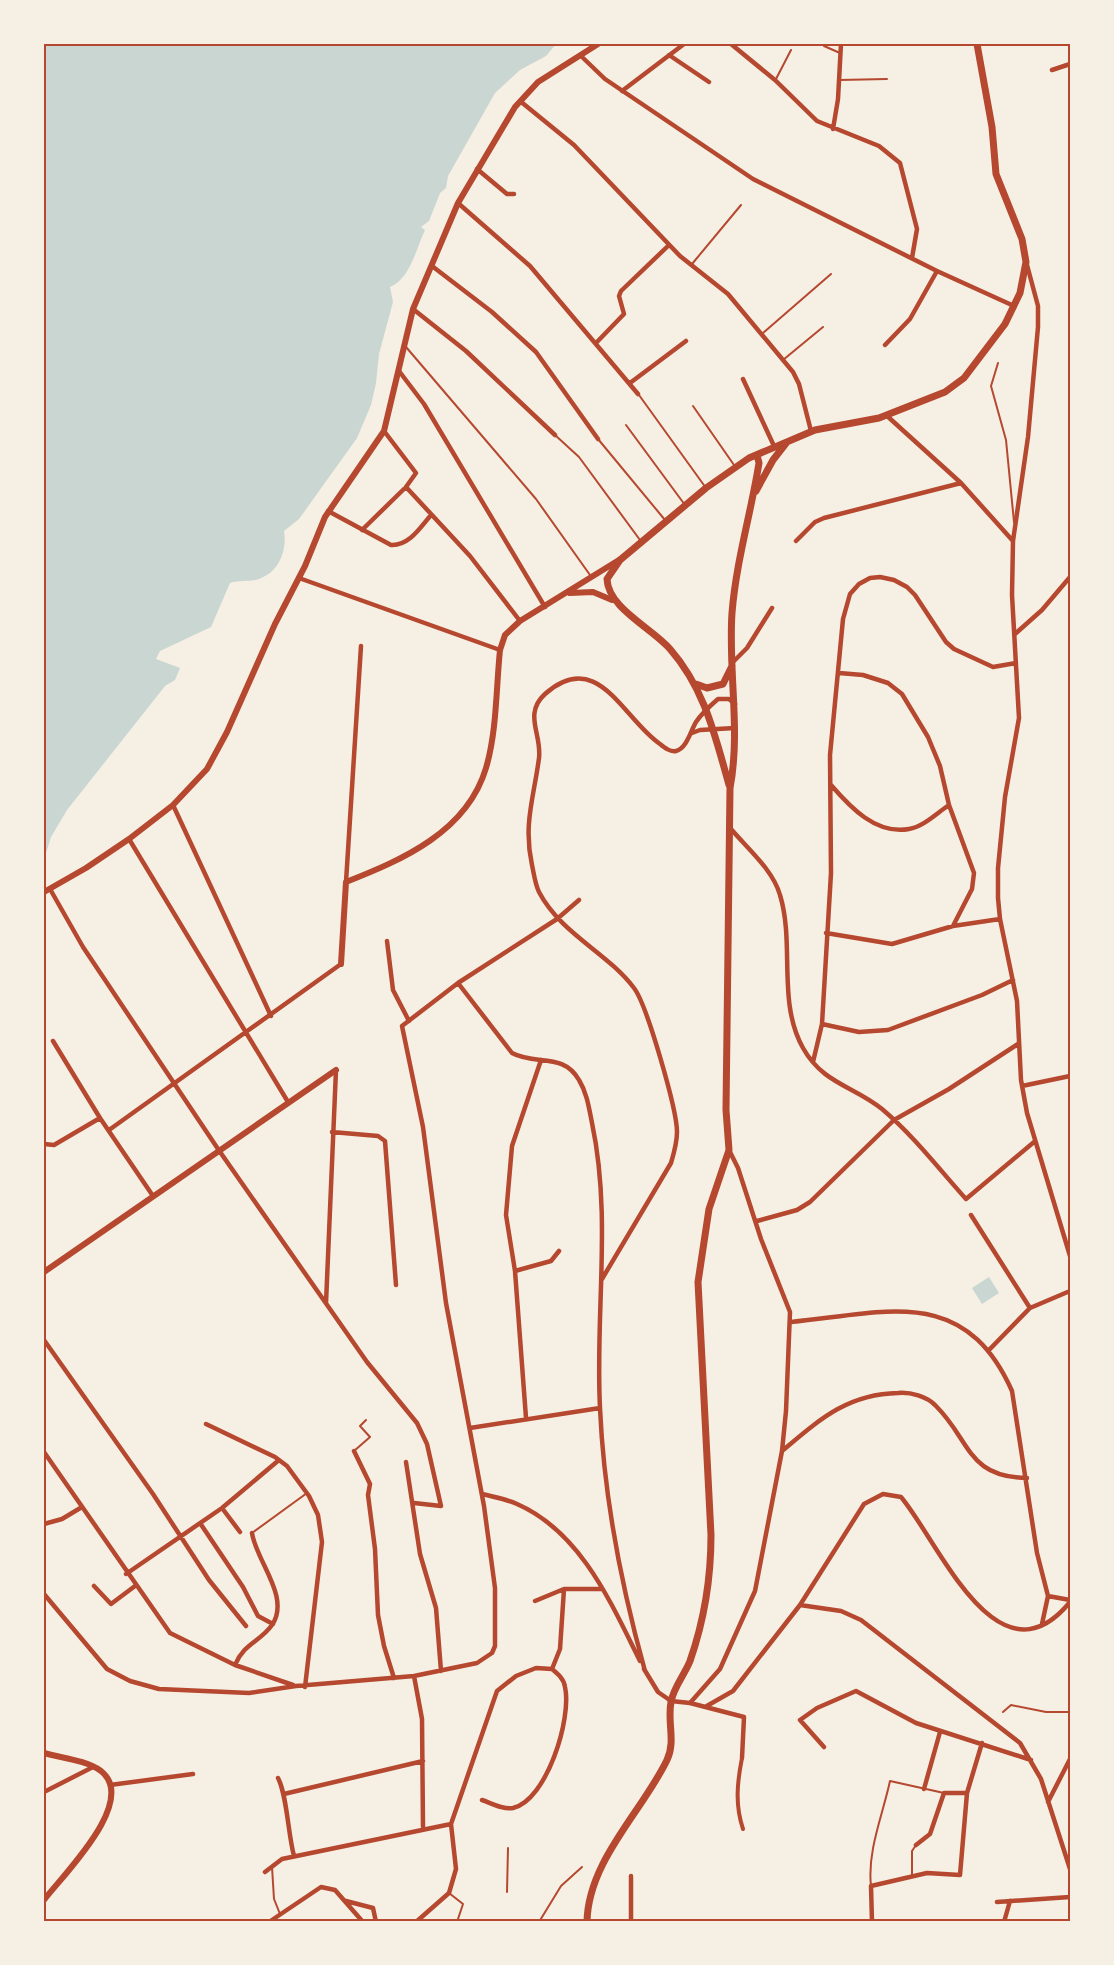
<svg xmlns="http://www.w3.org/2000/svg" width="1114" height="1965" font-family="'Nunito Sans',sans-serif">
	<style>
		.water { fill: #c9d6d2 }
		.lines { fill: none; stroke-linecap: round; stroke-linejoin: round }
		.service { stroke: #b5482f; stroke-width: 2 }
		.pedestrian { stroke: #b5482f; stroke-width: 4 }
		.minor { stroke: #b5482f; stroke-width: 4.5 }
		.tertiary { stroke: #b5482f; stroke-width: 6 }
		.secondary { stroke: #b5482f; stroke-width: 7 }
		.neatline { fill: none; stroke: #b5482f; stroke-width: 2 }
	</style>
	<rect width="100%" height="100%" fill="#f6efe4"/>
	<path class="water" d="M44,44H556L546,56L520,70L495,93L448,176L446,188L440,193L429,221L421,227L425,230C416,249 410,279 390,287L393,302L379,354L376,383L371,405L357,438L299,519L284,531C287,549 280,572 259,579C250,582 240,580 230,583L211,627L160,651L156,659L180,668L175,680L165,686L67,810L51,837L44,860Z
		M989,1277L999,1293L982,1304L972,1288Z"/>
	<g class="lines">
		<path class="service" d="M824,46L840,53
			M776,79L791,50
			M839,80L887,79
			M692,264L741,205
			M763,333L831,274
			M406,347L536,499L590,575
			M783,360L823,327
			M998,363L991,386L1006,440L1014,522
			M639,395L706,488
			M693,406L734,465
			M626,425L685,505
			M555,435L579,457L640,540
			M598,439L665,520
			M354,1451L370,1437L360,1426L366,1420
			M252,1533L307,1493
			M1003,1712L1011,1705L1046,1712H1070
			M272,1867L274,1899L280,1914
			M912,1876V1851L916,1845
			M871,1886C867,1851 883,1814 890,1781L944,1793
			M507,1892L508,1848
			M449,1893L463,1904L457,1922
			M539,1922L561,1886L582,1867"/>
		<path class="pedestrian" d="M742,1758C737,1783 735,1805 743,1829"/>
		<path class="minor" d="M731,44L775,80L817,121L879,146L900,163L917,229L912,258
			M669,55L709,82
			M581,56L605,79L753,179L937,271L1014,306
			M1052,70L1070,64
			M622,91L684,44
			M520,101L574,145L680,256L728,294L793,372L799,384L811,431
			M833,129L838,99L841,44
			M477,169L507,194H514
			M458,203L530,266L638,394
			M1027,265L1038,306V327L1028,437L1013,541L1012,595L1019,718L1005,797L998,868V898L1000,919L1017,1001L1021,1080L1027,1113L1070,1256
			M432,266L492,312L536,352L598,439
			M413,309L466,351L555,435
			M596,343L624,314L619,296L621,291L669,245
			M885,345L910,319L937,271
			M399,371L424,404L545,607
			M743,379L774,446
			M630,383L686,341
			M886,415L961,483L1013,541
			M406,487L470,556L520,621
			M328,511L391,545C409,546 420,528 431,515
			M362,530L406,487L416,473L384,431
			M796,541L815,522L824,518L961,483
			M299,578L500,650
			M1015,634L1042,610L1070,577
			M734,661L747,648L772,608
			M839,673L863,675L888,683L902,694L928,737L940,766L949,805L974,873L972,889L953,926
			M692,733L700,730L735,728
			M831,785C850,807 876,835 909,829C923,827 937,813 949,805
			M173,805L271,1016
			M731,829C748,849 773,870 780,895C795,944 777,1002 803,1048C823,1084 854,1086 882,1109C913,1135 939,1169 966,1199L1034,1142
			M129,839L288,1102
			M346,882L361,646
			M50,889L83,947L218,1149L367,1362L417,1423L427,1444L441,1506L414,1503
			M826,933L892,944L953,926L1000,919
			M387,941L393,990L409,1021
			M458,983L512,1053C536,1066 563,1052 579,1080C587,1093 589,1108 592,1123C612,1217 595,1313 600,1408C604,1498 621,1585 645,1671
			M822,1024L859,1032L888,1030L982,995L1013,980
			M53,1041L100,1118L153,1196
			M813,1062L822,1024L831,873L830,755L843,619L850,594L859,584L870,578L880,577L894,580L907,587L915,595L946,642L954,649L993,667L1016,663
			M1022,1086L1070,1076
			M109,1130L341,964
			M332,1132L378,1136L385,1141L396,1285
			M44,1144L54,1145L100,1118
			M971,1215L1030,1308
			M757,1221L797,1210L810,1202L894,1120L949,1089L1018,1044
			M515,1271L551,1261L559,1251
			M602,1279L671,1163C674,1153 677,1143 677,1132C677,1110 647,1005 634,988C608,953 561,934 539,892C535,884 534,874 532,865C523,824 534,797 539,758C542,734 523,714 545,694C598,647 623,719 660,744C665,748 670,752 676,751C687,748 691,730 696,722C702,713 711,705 718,699H729L735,704
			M326,1303L336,1070
			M791,1322C886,1313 964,1284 1012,1391L1037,1553L1048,1596L1070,1600
			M44,1340L153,1494L209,1580L246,1626
			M989,1350L1030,1308L1070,1291
			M526,1418L515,1271L506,1215L512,1146L541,1060
			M206,1424L275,1457L287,1466L309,1496L318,1515L322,1542L305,1687
			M470,1428L600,1408
			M354,1451L370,1484L368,1495L375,1549L378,1615L384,1646L394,1678
			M782,1451C819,1420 847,1394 898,1393C910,1392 927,1396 936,1406C971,1441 967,1477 1027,1478
			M44,1452L170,1633L235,1665L293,1685
			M406,1462L420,1554L436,1608L441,1671
			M482,1494C494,1497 506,1499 517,1504C581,1532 611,1603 640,1661
			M222,1508L240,1532
			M200,1523L243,1587L258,1616L273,1624
			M44,1524L62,1519L82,1507
			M126,1574L222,1508L279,1460
			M94,1586L111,1604L135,1586
			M44,1594L107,1669L130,1681L159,1689L249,1693L296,1686L414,1676L477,1663L492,1653L495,1646V1588L484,1506L446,1303L423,1127L402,1026L458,983L557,919L579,900
			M535,1601L564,1589H602
			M800,1605L841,1611L861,1620L1020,1743L1041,1779L1070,1869
			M1042,1624L1048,1596
			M235,1665C244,1643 260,1642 272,1625C291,1597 256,1561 252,1533
			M552,1669L560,1649L564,1589
			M644,1669L658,1692L671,1701L690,1703L744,1717L742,1758
			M414,1676L422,1719L423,1827
			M690,1703L720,1669L755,1591L782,1451L786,1411L790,1312L761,1239L738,1168L729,1150
			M705,1707L733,1691L800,1605L864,1504L883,1494L901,1497C939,1542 998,1690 1070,1602
			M824,1747L800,1720L817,1708L856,1691L916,1723L1031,1760
			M278,1778C287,1795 288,1834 294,1856
			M110,1785L193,1774
			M924,1789L940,1732
			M44,1792L93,1767
			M284,1794L423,1761
			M482,1800C491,1803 503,1810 513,1808C547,1800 572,1718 565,1687C564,1679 558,1674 552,1669
			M1048,1802L1070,1759
			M916,1845L930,1834L944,1793H967
			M265,1872L282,1859L451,1824
			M631,1876V1922
			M346,1901L373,1908L376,1922
			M997,1902L1070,1897
			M269,1922L321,1887L335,1890L363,1922
			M416,1922L449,1893L456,1869L451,1824L497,1691L516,1676L536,1668L552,1669
			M872,1922L871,1886L927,1873L960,1875L967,1793L982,1743
			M1004,1922L1010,1901"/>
		<path class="tertiary" d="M570,593L593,592L612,600
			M44,892L86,868L129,839L173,805L207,769L227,732L275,624L305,566L325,517L384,431L413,309L458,203L515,107L538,82L598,44
			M341,964L346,882C402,860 467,832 486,768C497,731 496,688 500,650L505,635L520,621L619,560
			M44,1272L336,1070
			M44,1753C61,1758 86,1760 101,1771C139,1801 62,1876 44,1900"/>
		<path class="secondary" d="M756,491L773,460L787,442
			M696,684L707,688L723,684L732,666
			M729,785C715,736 705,689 670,649C652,628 608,608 607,579L620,560L706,488L749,458L815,430L879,418L945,392L964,378L1005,324L1020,293L1026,262L1022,239L996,174L992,127L977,44
			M587,1922C588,1861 642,1812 667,1760C676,1741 667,1722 671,1702C673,1688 685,1674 690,1661C704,1621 711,1576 711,1535L698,1282L709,1209L729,1150L726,1110L730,788C741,730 728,672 732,613C736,562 751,513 759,463L757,455"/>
	</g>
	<rect width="1114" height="1965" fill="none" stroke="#f6efe4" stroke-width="90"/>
	<rect x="45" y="45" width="1024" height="1875" class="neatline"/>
</svg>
